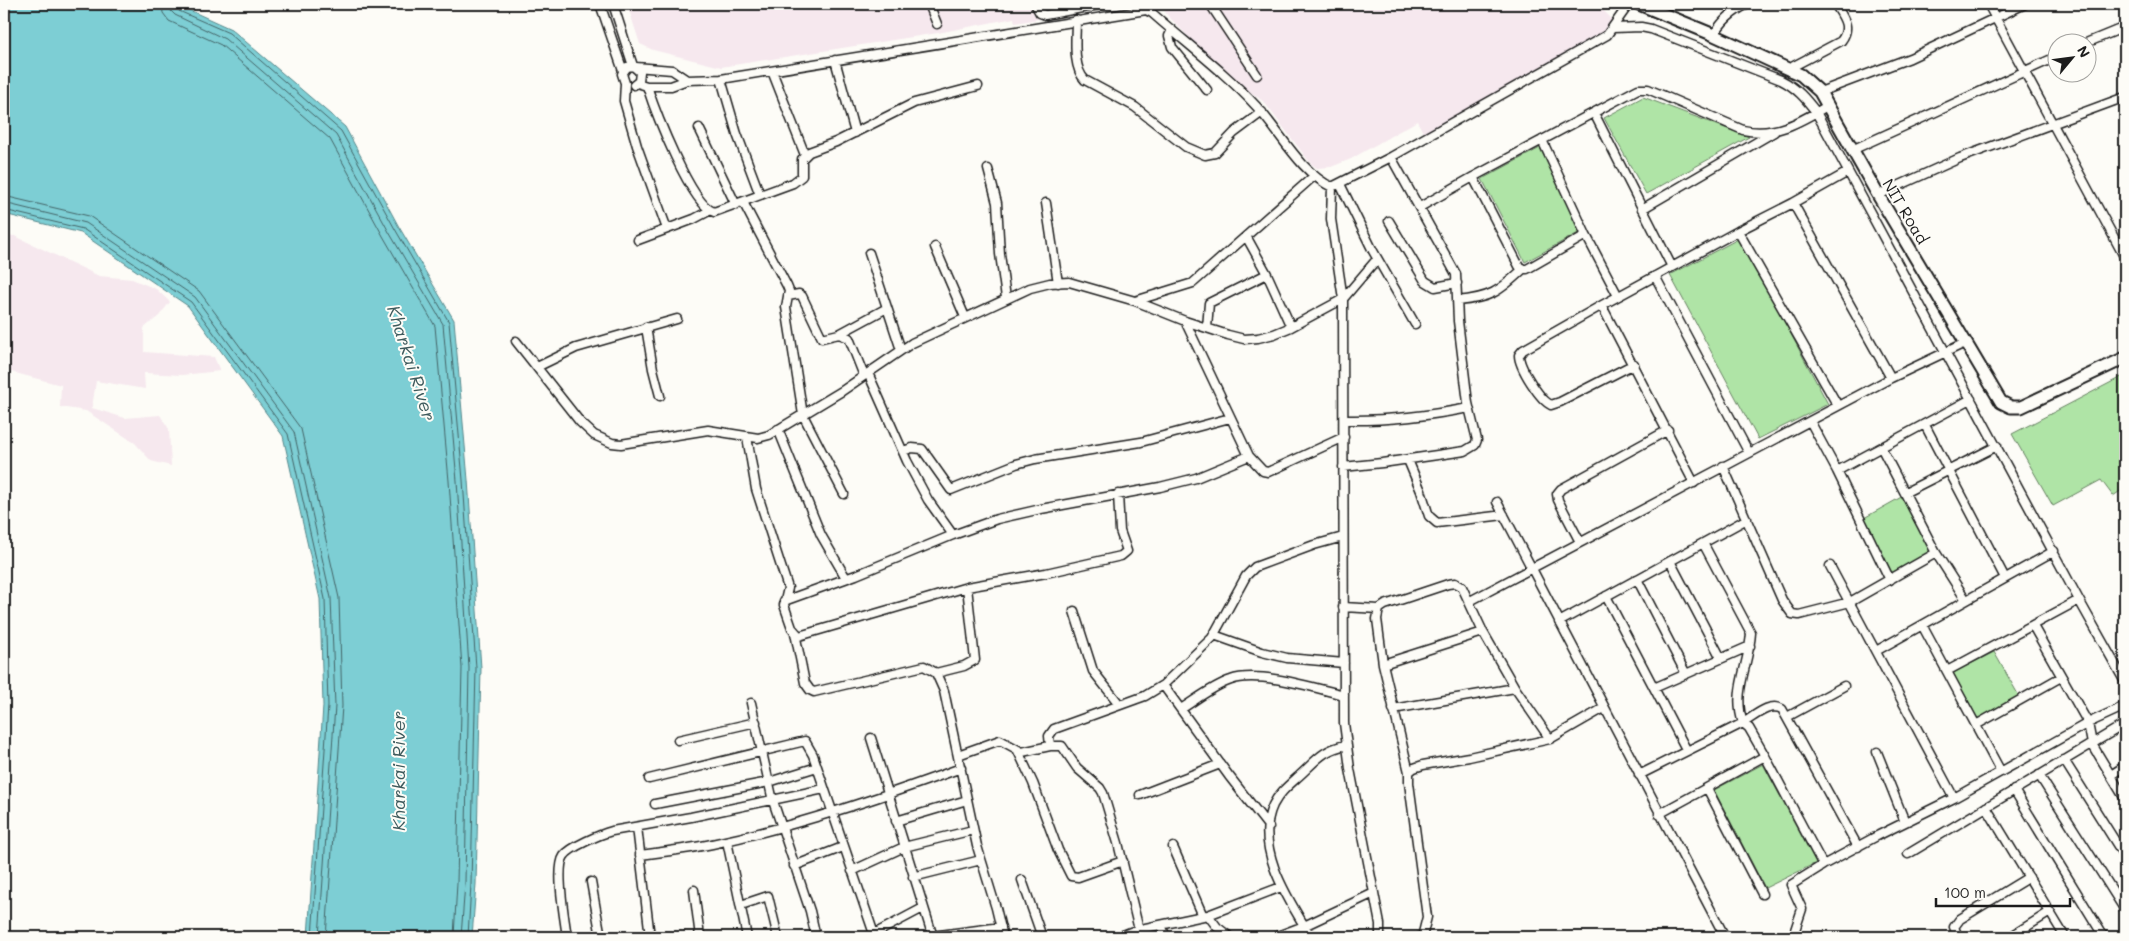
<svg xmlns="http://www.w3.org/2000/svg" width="2129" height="941" font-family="Mali,sans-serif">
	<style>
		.built { fill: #f6e8ee }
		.green { fill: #afe4a6; stroke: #668061 }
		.water { fill: #7dced4; stroke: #56878a }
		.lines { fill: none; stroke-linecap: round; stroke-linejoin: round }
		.shore { stroke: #436366; stroke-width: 1 }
		.street-casing { stroke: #1c1c1c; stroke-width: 11 }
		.secondary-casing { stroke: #1c1c1c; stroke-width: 15 }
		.street { stroke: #fdfcf7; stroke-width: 8 }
		.secondary { stroke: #fdfcf7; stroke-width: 11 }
		.labels { text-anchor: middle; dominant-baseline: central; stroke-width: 4; stroke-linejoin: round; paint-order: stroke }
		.street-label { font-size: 16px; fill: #1c1c1c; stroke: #fdfcf7 }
		.water-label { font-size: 18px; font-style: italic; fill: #3e5a5c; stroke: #fdfcf7 }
	</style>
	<rect width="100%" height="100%" fill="#fdfcf7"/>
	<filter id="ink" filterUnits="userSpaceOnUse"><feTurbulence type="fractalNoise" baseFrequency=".02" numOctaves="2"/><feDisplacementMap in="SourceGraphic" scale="10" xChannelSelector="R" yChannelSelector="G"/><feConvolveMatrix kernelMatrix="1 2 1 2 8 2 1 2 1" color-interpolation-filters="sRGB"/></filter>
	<g filter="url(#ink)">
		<path class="built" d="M627,4H1128L1015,23L1014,18L938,33L721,67L653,50L640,44Z
			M1161,4H1603L1609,6L1603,10L1613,20L1607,29L1424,134L1417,121L1351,159L1331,167L1317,168L1311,164L1264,102L1223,72L1167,15Z
			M4,235L15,236L99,276L132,279L156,289L170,302L159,316L144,328V352L214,357L220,371L182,375L144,373L145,389L96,381L92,408L125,418L160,415L169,429L171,466L151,461L135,443L86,411L60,407L61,385L4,370Z"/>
		<path class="green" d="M1643,97L1749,137L1646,194L1604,118Z
			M1540,148L1582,231L1525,262L1482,179Z
			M1740,238L1828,404L1758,439L1670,275Z
			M2125,375V488L2113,496L2101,480L2053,506L2012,434Z
			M1905,495L1932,551L1892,574L1864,518Z
			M1994,652L2019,696L1978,719L1953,673Z
			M1763,764L1816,863L1765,888L1714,790Z"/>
		<path class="water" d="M4,4H176L231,29L345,127L399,227L454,320L468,480L481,668L476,884L472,937H308L323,706L320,599L283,436L188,306L81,233L4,214Z"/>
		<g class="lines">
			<path class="shore" d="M162,4L163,13L169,21L221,45L330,139L383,236L435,326L449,481L462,668L457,883L454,937
				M169,4L170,10L175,15L225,39L336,135L389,232L443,324L457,481L469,668L465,883L461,937
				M176,4L179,11L229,33L341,131L395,229L449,322L463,480L476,668L471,884L468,937
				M4,196L89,216L199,291L301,429L339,598L342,706L326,937
				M4,203L86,223L195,297L294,432L331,598L335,706L319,937
				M4,210L83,229L191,302L288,434L325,599L328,706L312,937"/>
			<defs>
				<path id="street" d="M600,4L623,71
					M613,4L633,66L640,72L639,81L634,85
					M929,4L937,24
					M1035,4L1040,13L1045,15L1103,4
					M1210,4L1257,75
					M1988,4L2125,258
					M1076,20C1076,38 1072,67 1085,80L1135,107L1186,147L1205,155L1215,153L1234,133L1262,112
					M1613,28L1641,27L1651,29L1781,80C1797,88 1806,99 1816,112L2079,600L2125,682
					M1172,30L1169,36L1172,47L1207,90
					M1714,35C1722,20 1733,11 1748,4
					M2086,43L2125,27
					M835,60L855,133
					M633,66L627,67L622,74L625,83L624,101L637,146L667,229
					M636,67L672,70L687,80
					M1788,69L1841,41C1852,27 1843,17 1835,4
					M772,71L805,155
					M721,79L737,134L760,195
					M637,83L647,86H671L687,80L721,79L1146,10L1152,13C1187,44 1226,73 1257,107C1280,132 1301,173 1332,187L1391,157L1607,35L1629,4
					M647,86C655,111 691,205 714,212L793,183L802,176V159L809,152L836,142L914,103L978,86
					M1820,92L1910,58L2025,4
					M1594,113L1672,267
					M699,128L736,205
					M1542,140L1586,235L1618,296
					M1852,150L2056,57
					M988,169L997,203L1000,254L1006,298
					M1473,177L1519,266L1523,269H1527L1586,235
					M1340,184L1373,251L1415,324
					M1332,187L1331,219L1343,299L1344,723L1350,769L1380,924V937
					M1878,195L1960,158L2125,97
					M743,202L787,286L789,291L786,307L803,415L844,494
					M1046,203L1058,283
					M1793,203L1891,378
					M1420,207L1473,177L1638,89H1648L1743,130C1775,137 1800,122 1827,106
					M1642,209L1774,132
					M1389,221L1425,281L1435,287L1457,283
					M1738,231L1838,406
					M1246,236L1267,274L1291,327
					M638,240L694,219L709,211
					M935,247L965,317
					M869,253L901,350
					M1655,276L1749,453
					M788,296L799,294L802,296L822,338L839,334L849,338L864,376
					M1135,301L1193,283L1314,176
					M1457,301C1490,298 1499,292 1523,269
					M1604,304L1523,350L1519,355C1519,367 1540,400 1551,405L1560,402L1634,364
					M1185,321L1249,456L1263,471L1268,472L1344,437
					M646,327L653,369L660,396
					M1207,328L1209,303L1267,274
					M839,334L887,308
					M516,341L580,422L594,435L612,443L621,444L708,430L758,438L769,435L842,391L912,343L1030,288L1050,283L1069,282L1135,301L1185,321L1228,335L1244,339L1258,338L1274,334L1291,327L1343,299L1377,259
					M537,367L576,348L677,319
					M868,373L907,461L928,500L953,535L997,519L1041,509L1160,487L1196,478L1249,456
					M1344,420C1387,421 1427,416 1469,408
					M1810,421L1837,471L1890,580
					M1925,425L2005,578
					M778,429L821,535L846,578
					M747,437L756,489L788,588L784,605L792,628L799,636L967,587L1046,573L1121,556L1127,551L1120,531L1118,494
					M1882,449L1936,553L1966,600
					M903,451L912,448L922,449L951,490L1016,464L1035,459L1141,442L1230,418
					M1408,460L1421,491L1429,516L1437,523L1504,515
					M1723,466L1782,600L1792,614L1799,615L1850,602L1936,553
					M1343,467L1382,463L1465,451L1475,445L1477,440L1468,403L1458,321L1456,274L1391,157
					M1837,471L1971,399
					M1694,483L1604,310V304L1738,231L1793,203L1848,172
					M1906,492L1997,446
					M1497,502L1725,937
					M1580,542L1558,500L1557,494L1561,489L1668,430
					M1703,543L1751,633C1749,665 1732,692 1743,723C1755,716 1769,702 1782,709L1858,847
					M1670,561L1721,658
					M1830,566L1954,798L2088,723L2125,706
					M1637,579L1686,674
					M1606,596L1687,751
					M784,601L856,575L953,535
					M1470,601L1891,378L1965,343
					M1343,607L1379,609
					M1074,611L1093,671L1120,705
					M1559,622L1747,519
					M1922,625L2001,772
					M2033,626L2088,723L2092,744L2125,799
					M795,633L805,683L810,690L814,692L924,666L936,673L944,691L977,846L996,908L1003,937
					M1214,635L1262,652L1287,658L1344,663
					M1876,651L2054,551
					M1383,664L1483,632
					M1947,671L2079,600
					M936,673L964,666L975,660L967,587
					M1163,685L1229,776L1269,827
					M1654,688L1750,646
					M751,703L773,801L810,911L816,937
					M1181,709C1197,699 1213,686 1231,680C1258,670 1315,688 1344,695
					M1393,709L1515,688
					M1787,717L1844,686
					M1976,725L2061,677
					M871,738L933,937
					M678,740L756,722
					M1050,746L1049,736L1054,729L1145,696L1163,685L1212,638L1246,576L1255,567L1314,545L1343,537
					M1018,751L1033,783L1058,850L1071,876L1078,877L1123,861
					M1877,752L1905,822
					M958,755L1000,740L1022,752L1050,746H1062L1077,768L1100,788L1103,793L1118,843L1139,930
					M2064,760L2125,857
					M1409,772L1383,664L1377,619L1379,609L1385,605L1448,584L1455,583L1462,587L1483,632L1515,688L1550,739
					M1639,775L1743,723L1749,728L1765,756L1823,865L1879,835L1954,798
					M2039,775L2125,910
					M2111,775L2125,766
					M649,779L805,741L813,755L875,937
					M1707,788L1762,894
					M2014,790L2104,937
					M1140,795L1220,764
					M655,804L769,782L817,767
					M1986,807L2065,937
					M1659,814L1765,756
					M896,821L967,800
					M637,827L650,937
					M727,841L747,937
					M1173,847L1203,916
					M1908,854L2125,724
					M640,855C664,852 688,849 712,844C797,826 879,798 961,768
					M794,866L843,847
					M852,871L904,847L973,830
					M913,877L981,860
					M1022,880L1042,937
					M591,882L601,937
					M694,890L700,937
					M741,905L768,896L778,937
					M1208,915L1217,927L1230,937
					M1161,925L1166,937
					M874,934L923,908
					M932,936L1001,927
					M1793,936L1802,909L1791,885L1823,865
					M567,937C565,921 555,869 564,856C570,847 601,834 612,831L691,817L824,789
					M1118,937L1136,930L1208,915L1281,887
					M1275,937L1304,926L1374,893
					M1311,937C1290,902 1253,848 1273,805C1279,793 1289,785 1299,776C1316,761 1322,750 1346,745
					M1422,937L1427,917L1409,783V772L1414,768L1423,765L1469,757L1550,739L1604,708
					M1958,937L1954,927L1960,919L2029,877
					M2010,937L2050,912"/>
				<path id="secondary" d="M1639,4L1714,35L1801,75L1820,92L1878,195L2001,402L2011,407H2021L2125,358"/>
			</defs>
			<use href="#street" class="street-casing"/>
			<use href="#secondary" class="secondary-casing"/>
			<use href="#street" class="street"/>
			<use href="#secondary" class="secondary"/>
		</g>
	</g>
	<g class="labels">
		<g class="street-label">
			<text transform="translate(1906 211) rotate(59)">NIT Road</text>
		</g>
		<g class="water-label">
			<text transform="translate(412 363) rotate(72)">Kharkai River</text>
			<text transform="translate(398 771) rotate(-90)">Kharkai River</text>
		</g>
	</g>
	<rect width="2129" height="941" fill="none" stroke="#fdfcf7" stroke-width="20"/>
	<rect x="10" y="10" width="2109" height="921" fill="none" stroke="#1c1c1c" stroke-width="2" filter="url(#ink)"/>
	<g transform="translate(2072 58) rotate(61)"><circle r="24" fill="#fdfcf7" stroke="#a3a29f"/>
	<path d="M0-4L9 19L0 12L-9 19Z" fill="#1c1c1c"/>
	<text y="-8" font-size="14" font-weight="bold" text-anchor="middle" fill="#1c1c1c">N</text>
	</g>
	<path d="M1936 898v8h134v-8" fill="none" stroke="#1c1c1c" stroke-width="2.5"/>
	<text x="1944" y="898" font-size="15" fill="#1c1c1c" stroke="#fdfcf7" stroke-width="4" paint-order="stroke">100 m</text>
</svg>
